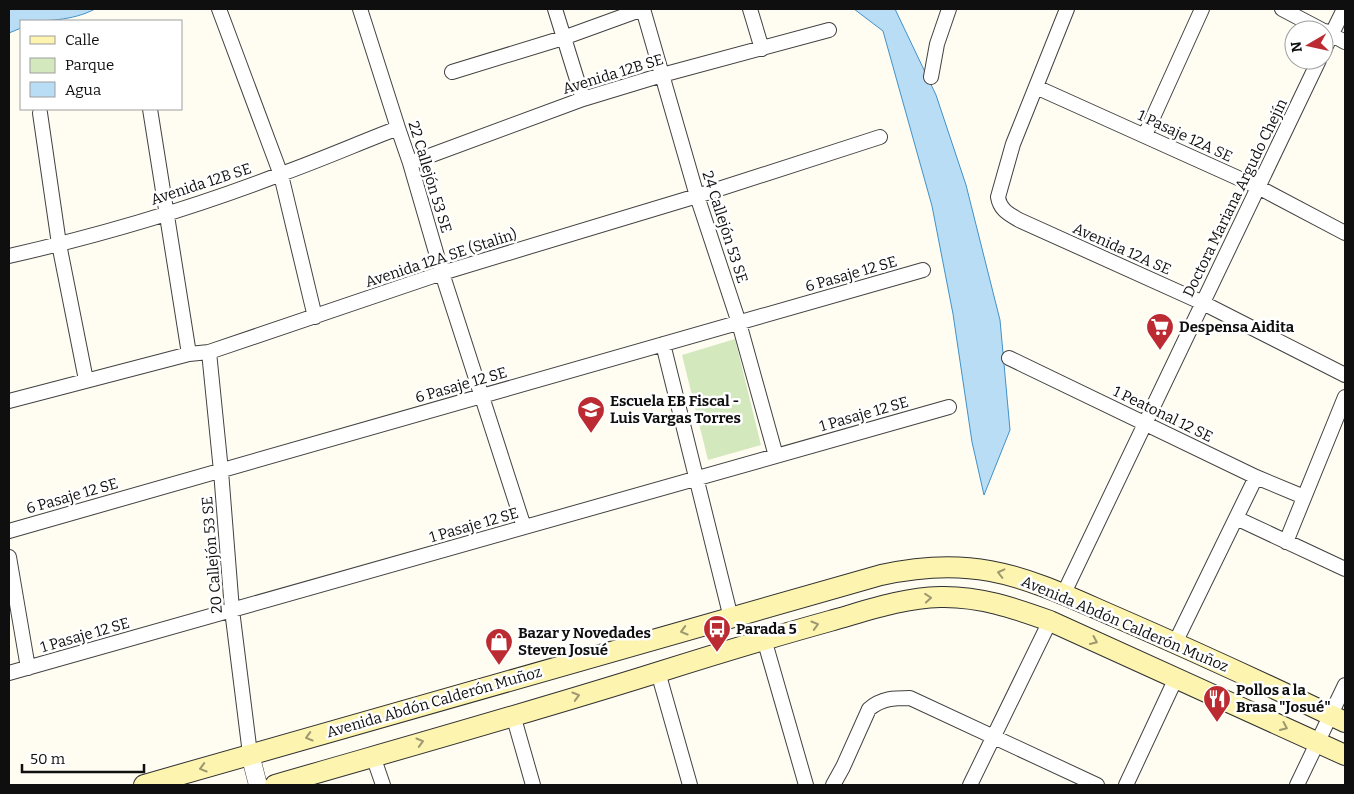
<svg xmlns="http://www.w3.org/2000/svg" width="1354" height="794" font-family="Bitter,serif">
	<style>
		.green { fill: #d3e8bc }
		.water { fill: #b8ddf4; stroke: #4192c9 }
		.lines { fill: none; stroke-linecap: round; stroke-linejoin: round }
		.minor-casing { stroke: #424242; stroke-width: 16 }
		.tertiary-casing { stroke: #424242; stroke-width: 19 }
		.secondary-casing { stroke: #313131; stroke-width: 22 }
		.minor { stroke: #fff; stroke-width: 14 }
		.tertiary { stroke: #fff; stroke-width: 18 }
		.secondary { stroke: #fcf4af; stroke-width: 20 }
		.oneway { stroke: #9d986f }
		.labels { text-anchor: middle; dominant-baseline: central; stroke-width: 5; stroke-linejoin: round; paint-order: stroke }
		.street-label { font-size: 15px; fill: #0f0f0f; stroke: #fff }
		.poi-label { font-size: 15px; font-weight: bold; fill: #0f0f0f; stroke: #fff; text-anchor: start }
	</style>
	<rect width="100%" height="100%" fill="#fffcf1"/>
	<path class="green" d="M735,339L761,445L708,460L682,355Z"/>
	<path class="water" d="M9,9H95C72,21 46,21 21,21V28L9,33Z
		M854,9H895L936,95L966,185L1000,320L1010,430L984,495L972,442L953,314L932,206L883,31Z"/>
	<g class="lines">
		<defs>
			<path id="minor" d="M219,9L281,175L315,317
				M360,9L398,128L410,163L442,273L524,527
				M555,9L583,99
				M643,9L697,196L739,323L776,456
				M750,9L762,49
				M1067,9L1013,144L998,197C1000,210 1009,214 1019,220L1203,303L1345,375
				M1282,9L1322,30
				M1325,31L1345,42
				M1324,50L1344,9
				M452,72L563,38L643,9
				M931,77L937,44L949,9
				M1036,87L1258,187L1345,233
				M150,109L189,354
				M40,113L59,244L86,380
				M1145,135L1202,9
				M410,163L583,99L662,75L829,30
				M9,256C101,235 193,208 281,174C320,160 359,143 398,128
				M663,344L731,618
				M209,352L221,471L232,610L250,754
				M1009,358L1256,477L1304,497
				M9,401L189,354L209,352L442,273L697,196L880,137
				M1236,518L1345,569
				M9,531L923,270
				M1286,542L1345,397
				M9,557L28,668
				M1063,595L1319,60
				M764,639L806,785
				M1175,643L1256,477
				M658,672L690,785
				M9,673L949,407
				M513,715L533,785
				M373,756L383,785
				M833,785L843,767L869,709C882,698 894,698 910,698L1097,785
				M970,785L1050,621
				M1126,785L1176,678
				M1297,785L1345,685"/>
			<path id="tertiary" d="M250,754L258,785"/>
			<path id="secondary" d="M144,785L881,575C917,567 953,564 990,571C1034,579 1076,600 1118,618C1194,651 1270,686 1345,722
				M275,785C403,748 532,712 659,672C716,654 772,637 830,621C866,611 902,598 940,597C979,596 1014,608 1050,621L1345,755"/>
		</defs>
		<use href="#minor" class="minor-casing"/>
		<use href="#tertiary" class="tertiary-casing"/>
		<use href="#secondary" class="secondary-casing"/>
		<use href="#minor" class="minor"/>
		<use href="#tertiary" class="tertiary"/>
		<use href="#secondary" class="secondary"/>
	</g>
	<defs><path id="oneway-chevron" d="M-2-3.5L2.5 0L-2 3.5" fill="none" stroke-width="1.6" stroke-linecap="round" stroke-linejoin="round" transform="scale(1.25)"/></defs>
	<g class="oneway">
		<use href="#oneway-chevron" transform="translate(1001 573) rotate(-166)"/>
		<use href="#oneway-chevron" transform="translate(928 598) rotate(-5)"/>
		<use href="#oneway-chevron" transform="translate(815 625) rotate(-16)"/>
		<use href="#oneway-chevron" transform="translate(684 631) rotate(164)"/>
		<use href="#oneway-chevron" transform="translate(1094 641) rotate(24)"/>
		<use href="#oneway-chevron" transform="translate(576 696) rotate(-16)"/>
		<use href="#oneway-chevron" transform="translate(1284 727) rotate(24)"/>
		<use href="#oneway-chevron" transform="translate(309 737) rotate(164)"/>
		<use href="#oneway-chevron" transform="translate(420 742) rotate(-16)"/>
		<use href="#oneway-chevron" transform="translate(203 768) rotate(164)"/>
	</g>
	<defs>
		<symbol id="supermarket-pin" viewBox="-11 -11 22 30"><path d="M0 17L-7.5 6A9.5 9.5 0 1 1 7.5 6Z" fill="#bb2b31" stroke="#fff"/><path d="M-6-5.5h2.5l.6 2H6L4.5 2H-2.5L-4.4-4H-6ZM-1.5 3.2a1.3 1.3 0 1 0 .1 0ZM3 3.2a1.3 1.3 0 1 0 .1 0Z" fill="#fff"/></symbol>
		<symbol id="school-pin" viewBox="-11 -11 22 30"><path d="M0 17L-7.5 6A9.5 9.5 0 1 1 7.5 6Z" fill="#bb2b31" stroke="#fff"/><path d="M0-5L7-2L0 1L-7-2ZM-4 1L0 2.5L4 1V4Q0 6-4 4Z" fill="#fff"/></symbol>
		<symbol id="bus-pin" viewBox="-11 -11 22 30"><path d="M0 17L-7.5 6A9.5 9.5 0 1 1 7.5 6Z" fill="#bb2b31" stroke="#fff"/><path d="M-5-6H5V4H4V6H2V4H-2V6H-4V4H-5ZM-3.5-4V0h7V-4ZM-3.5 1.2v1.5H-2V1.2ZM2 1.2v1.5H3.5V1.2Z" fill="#fff"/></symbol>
		<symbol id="shop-pin" viewBox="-11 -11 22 30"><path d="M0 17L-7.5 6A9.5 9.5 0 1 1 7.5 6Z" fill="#bb2b31" stroke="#fff"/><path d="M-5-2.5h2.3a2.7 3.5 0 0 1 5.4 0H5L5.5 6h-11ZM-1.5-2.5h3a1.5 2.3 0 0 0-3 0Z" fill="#fff"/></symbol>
		<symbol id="restaurant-pin" viewBox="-11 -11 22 30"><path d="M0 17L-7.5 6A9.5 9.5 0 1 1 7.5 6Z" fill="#bb2b31" stroke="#fff"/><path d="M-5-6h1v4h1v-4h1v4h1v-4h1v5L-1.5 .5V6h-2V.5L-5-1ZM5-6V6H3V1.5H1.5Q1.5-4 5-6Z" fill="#fff"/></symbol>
	</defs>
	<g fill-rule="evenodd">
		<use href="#supermarket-pin" x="1144" y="311" width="32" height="43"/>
		<use href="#school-pin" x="575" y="394" width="32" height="43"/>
		<use href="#bus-pin" x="701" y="613" width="32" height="43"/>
		<use href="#shop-pin" x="483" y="626" width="32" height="43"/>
		<use href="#restaurant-pin" x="1201" y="683" width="32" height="43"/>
	</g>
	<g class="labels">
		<g class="street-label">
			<text transform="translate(613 74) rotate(-17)">Avenida 12B SE</text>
			<text transform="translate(1185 136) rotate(25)">1 Pasaje 12A SE</text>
			<text transform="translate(430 177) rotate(73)">22 Callejón 53 SE</text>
			<text transform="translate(201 184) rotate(-18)">Avenida 12B SE</text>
			<text transform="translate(1235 198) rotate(-64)">Doctora Mariana Argudo Chejín</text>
			<text transform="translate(725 227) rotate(72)">24 Callejón 53 SE</text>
			<text transform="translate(1122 249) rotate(24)">Avenida 12A SE</text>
			<text transform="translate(441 258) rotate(-18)">Avenida 12A SE (Stalin)</text>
			<text transform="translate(851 274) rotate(-16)">6 Pasaje 12 SE</text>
			<text transform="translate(461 385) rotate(-16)">6 Pasaje 12 SE</text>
			<text transform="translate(864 414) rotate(-16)">1 Pasaje 12 SE</text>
			<text transform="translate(1163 414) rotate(26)">1 Peatonal 12 SE</text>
			<text transform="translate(72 496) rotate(-16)">6 Pasaje 12 SE</text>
			<text transform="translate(474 525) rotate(-16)">1 Pasaje 12 SE</text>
			<text transform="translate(212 555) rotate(-95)">20 Callejón 53 SE</text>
			<text transform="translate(1125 624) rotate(23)">Avenida Abdón Calderón Muñoz</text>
			<text transform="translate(85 635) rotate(-16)">1 Pasaje 12 SE</text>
			<text transform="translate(434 702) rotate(-16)">Avenida Abdón Calderón Muñoz</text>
		</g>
		<g class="poi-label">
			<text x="1179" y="327">Despensa Aidita</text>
			<text x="610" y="401">Escuela EB Fiscal -<tspan x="610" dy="17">Luis Vargas Torres</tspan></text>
			<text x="736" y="629">Parada 5</text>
			<text x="518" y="633">Bazar y Novedades<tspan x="518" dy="17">Steven Josué</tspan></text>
			<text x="1236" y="690">Pollos a la<tspan x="1236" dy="17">Brasa "Josué"</tspan></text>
		</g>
	</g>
	<rect width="1354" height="794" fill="none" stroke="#0f0f0f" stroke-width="20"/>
	<rect x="20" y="20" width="162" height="90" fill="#ffffff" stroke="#9f9f9f"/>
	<rect x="30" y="36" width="25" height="8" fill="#fcf4af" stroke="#9f9f9f"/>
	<text x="65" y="45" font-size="15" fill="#0f0f0f">Calle</text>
	<rect x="30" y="58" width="25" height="15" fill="#d3e8bc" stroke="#9f9f9f"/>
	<text x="65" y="70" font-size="15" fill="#0f0f0f">Parque</text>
	<rect x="30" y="82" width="25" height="15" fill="#b8ddf4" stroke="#9f9f9f"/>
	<text x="65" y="95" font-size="15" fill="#0f0f0f">Agua</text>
	<g transform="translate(1309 45) rotate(261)"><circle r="24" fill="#ffffff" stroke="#9f9f9f"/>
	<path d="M0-4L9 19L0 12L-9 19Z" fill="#bb2b31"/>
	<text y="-8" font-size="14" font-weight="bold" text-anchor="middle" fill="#0f0f0f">N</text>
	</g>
	<path d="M22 764v8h122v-8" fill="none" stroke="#0f0f0f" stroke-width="2.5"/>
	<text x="30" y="764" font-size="15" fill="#0f0f0f" stroke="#ffffff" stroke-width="4" paint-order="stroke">50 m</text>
</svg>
